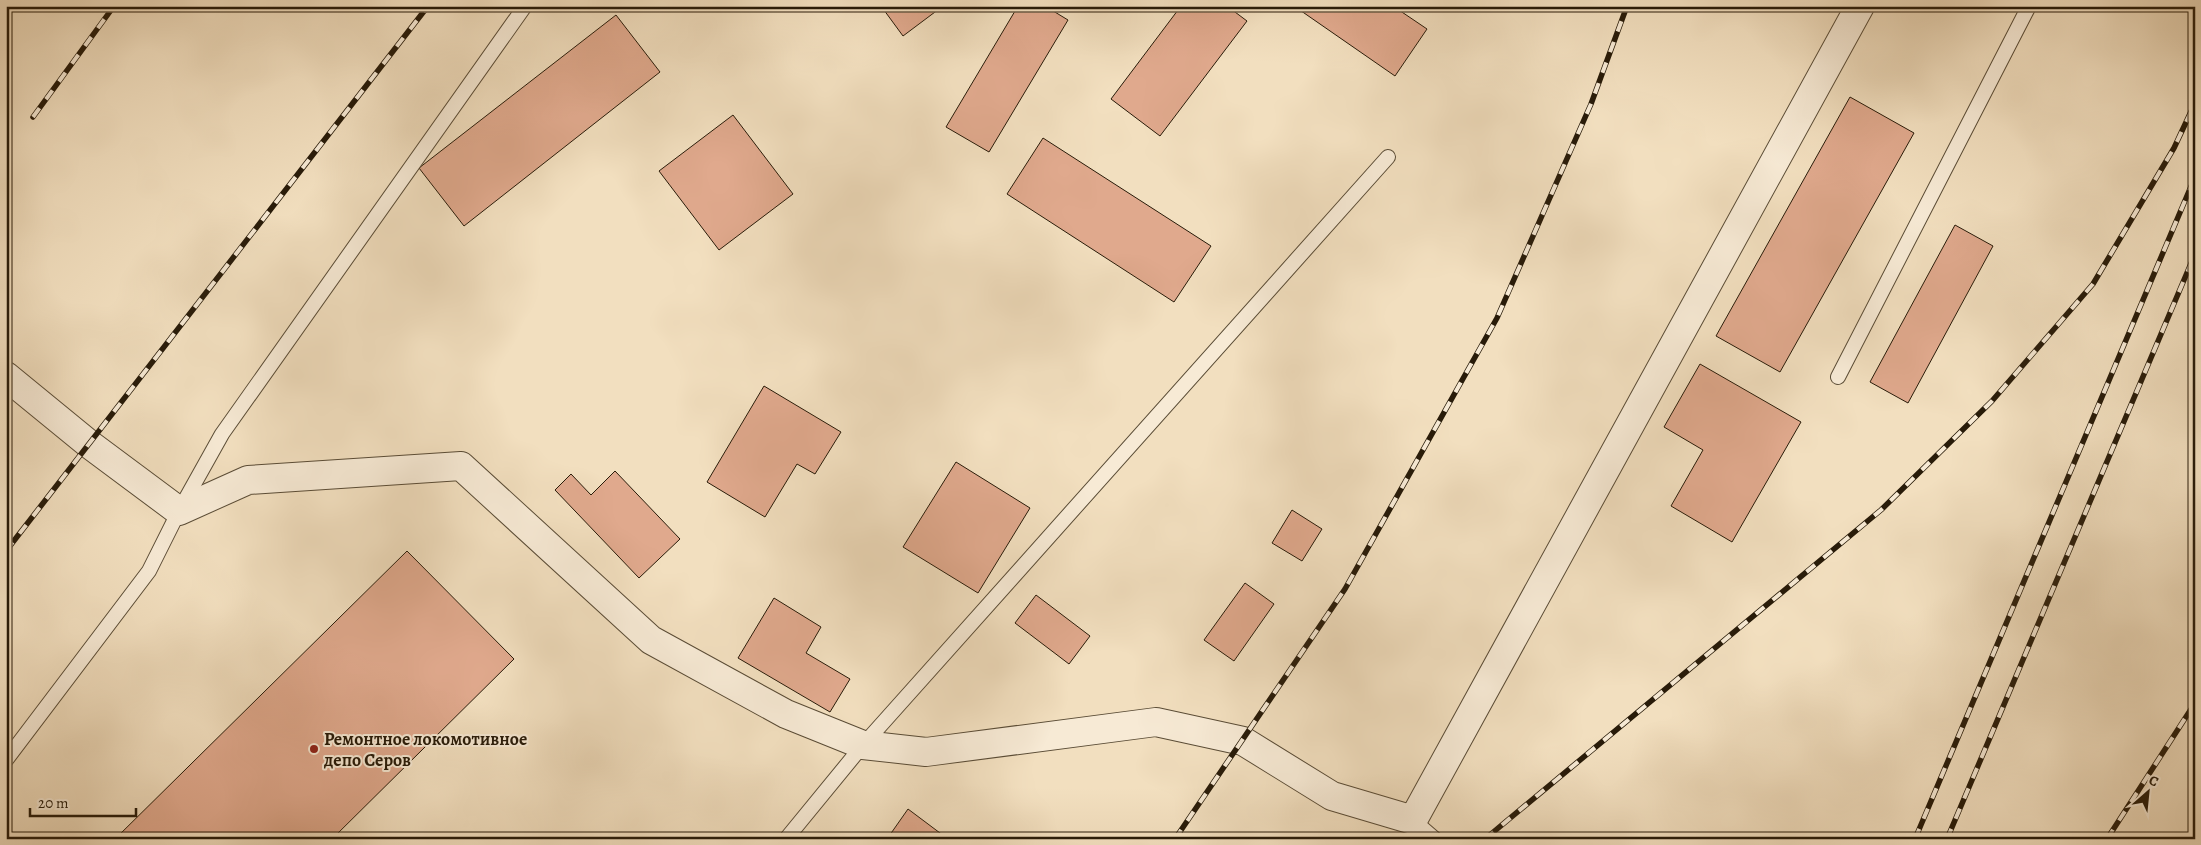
<svg xmlns="http://www.w3.org/2000/svg" width="2201" height="845" font-family="Alegreya,serif">
	<style>
		.building { fill: #e0a98d; stroke: #281b09 }
		.lines { fill: none; stroke-linecap: round; stroke-linejoin: round }
		.service-casing { stroke: #5a4c36; stroke-width: 16 }
		.minor-casing { stroke: #5a4c36; stroke-width: 30 }
		.service { stroke: #f7ead5; stroke-width: 14 }
		.minor { stroke: #f7ead5; stroke-width: 28 }
		.rail-casing { stroke: #281b09; stroke-width: 5.5 }
		.rail { stroke: #f7ead5; stroke-width: 4; stroke-dasharray: 11; stroke-linecap: butt }
		.poi-dot { fill: #8f2418; stroke: #f7ead5; stroke-width: 2 }
		.labels { text-anchor: middle; dominant-baseline: central; stroke-width: 4; stroke-linejoin: round; paint-order: stroke }
		.poi-label { font-size: 18px; font-weight: bold; fill: #281b09; stroke: #f7ead5; text-anchor: start }
	</style>
	<rect width="100%" height="100%" fill="#f2dfbf"/>
	<filter id="stains"><feTurbulence type="fractalNoise" baseFrequency=".004" numOctaves="4"/><feColorMatrix values="0 0 0 0 .2 0 0 0 0 .09 0 0 0 0 .02 0 0 0 .5 -.17"/></filter>
	<radialGradient id="worn" r=".72"><stop offset=".6" stop-color="#630" stop-opacity="0"/><stop offset="1" stop-color="#630" stop-opacity=".3"/></radialGradient>
	<path class="building" d="M881,6H943L903,36Z
		M1018,6H1045L1068,20L989,152L946,127Z
		M1181,6H1227L1247,21L1160,136L1111,99Z
		M1294,6H1393L1427,29L1395,76Z
		M616,15L660,72L464,226L419,168Z
		M1850,97L1914,133L1780,372L1716,336Z
		M733,115L793,194L719,250L659,171Z
		M1043,138L1211,246L1174,302L1007,194Z
		M1955,225L1993,246L1908,403L1870,382Z
		M1700,364L1801,422L1732,542L1671,506L1703,450L1664,427Z
		M764,386L841,432L815,474L797,464L765,517L707,482Z
		M956,462L1030,508L978,593L903,547Z
		M615,471L680,539L639,578L555,490L571,474L591,495Z
		M1292,510L1322,529L1302,561L1272,543Z
		M407,551L514,659L332,839H115Z
		M1245,583L1274,604L1234,661L1204,640Z
		M1036,595L1090,636L1069,664L1015,623Z
		M774,598L821,627L806,653L850,679L830,712L738,658Z
		M908,809L948,839H887Z"/>
	<g class="lines">
		<defs>
			<path id="service" d="M1838,377L2029,6
				M6,760L149,571L179,511L222,434L525,6
				M1413,820L1435,839
				M786,839L863,745L1388,157"/>
			<path id="minor" d="M6,376L89,444L179,511L248,480L461,466L651,640L786,714L863,745L926,752L1156,722L1243,741L1332,796L1413,820L1860,6"/>
		</defs>
		<use href="#service" class="service-casing"/>
		<use href="#minor" class="minor-casing"/>
		<use href="#service" class="service"/>
		<use href="#minor" class="minor"/>
		<defs>
			<path id="rail" d="M33,117L114,6
				M6,551L428,6
				M1175,839L1345,589L1497,318L1591,104L1627,6
				M1485,839L1881,510L1992,401L2093,284L2174,148L2195,103
				M1915,839L2195,177
				M1947,839L2195,254
				M2107,839L2195,703"/>
		</defs>
		<use href="#rail" class="rail-casing"/>
		<use href="#rail" class="rail"/>
	</g>
	<circle class="poi-dot" cx="314" cy="749" r="5"/>
	<g class="labels">
		<g class="poi-label">
			<text x="324" y="739">Ремонтное локомотивное<tspan x="324" dy="21">депо Серов</tspan></text>
		</g>
	</g>
	<rect width="2201" height="845" fill="none" stroke="#f2dfbf" stroke-width="25"/>
	<rect x="8" y="8" width="2186" height="830" fill="none" stroke="#281b09" stroke-width="2.5"/>
	<rect x="12" y="12" width="2176" height="820" fill="none" stroke="#281b09"/>
	<g transform="translate(2148 792) rotate(27)" stroke="#f7ead5" stroke-width="4" paint-order="stroke">
	<path d="M0-4L9 19L0 12L-9 19Z" fill="#281b09"/>
	<text y="-8" font-size="14" font-weight="bold" text-anchor="middle" fill="#281b09">С</text>
	</g>
	<path d="M30 808v8h106v-8" fill="none" stroke="#281b09" stroke-width="2.5"/>
	<text x="38" y="808" font-size="15" fill="#281b09" stroke="#f7ead5" stroke-width="4" paint-order="stroke">20 m</text>
	<rect width="100%" height="100%" filter="url(#stains)"/>
	<rect width="100%" height="100%" fill="url(#worn)"/>
</svg>
